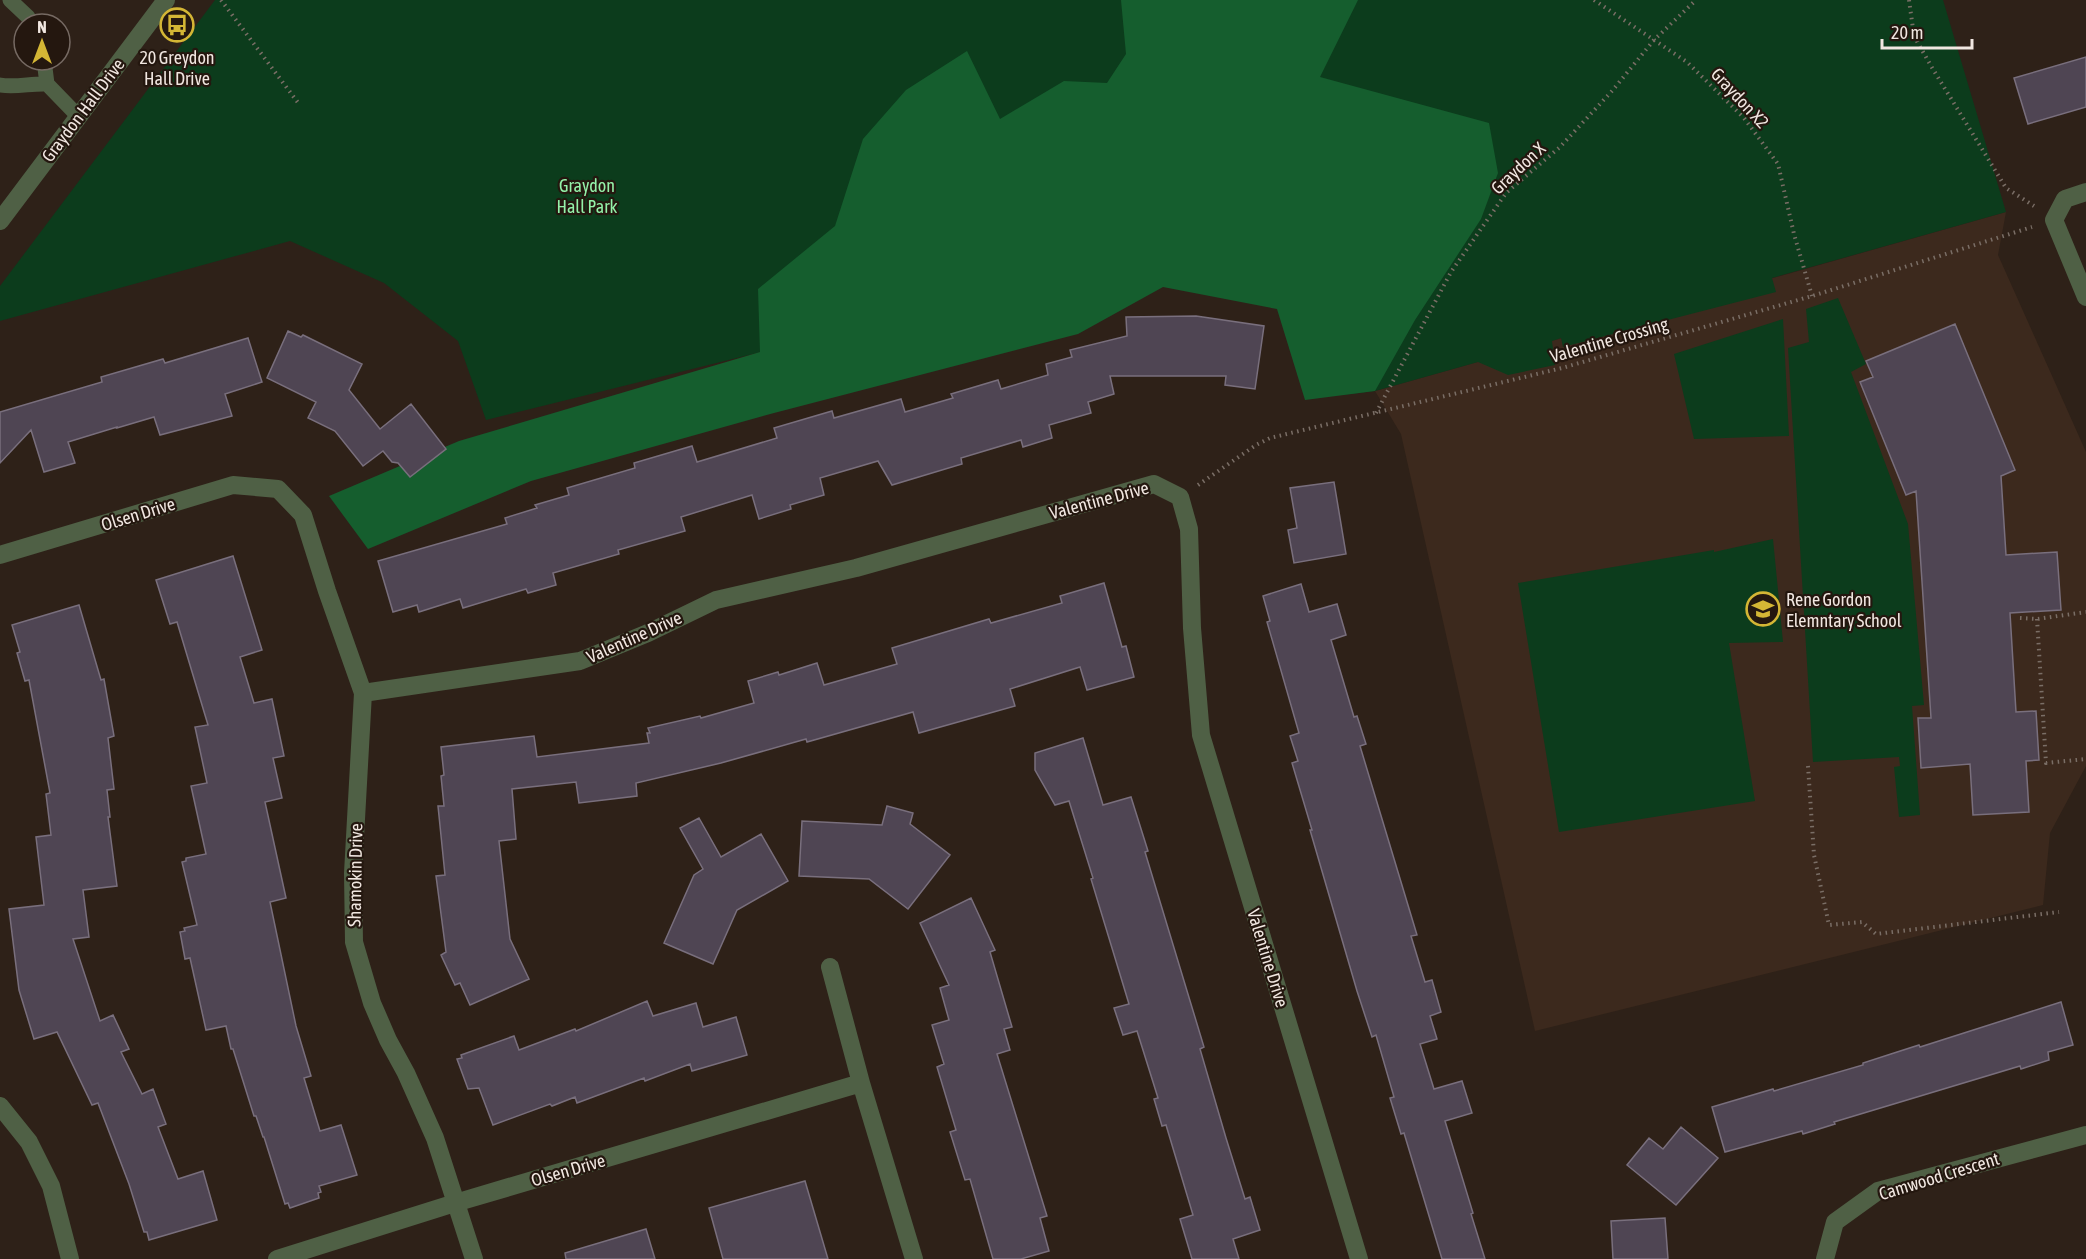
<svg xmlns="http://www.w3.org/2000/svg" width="2086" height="1259" font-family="'Asap Condensed',sans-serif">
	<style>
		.built { fill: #3c291d }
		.green { fill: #0c3c1c }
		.forest { fill: #155e2e }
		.building { fill: #4f4553; stroke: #796f7d; stroke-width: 1.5 }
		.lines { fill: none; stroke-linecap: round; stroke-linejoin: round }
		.path { stroke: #7a6e66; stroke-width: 4; stroke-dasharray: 1.5 4.5; stroke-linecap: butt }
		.lane { stroke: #4f6045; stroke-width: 15 }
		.street { stroke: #4f6045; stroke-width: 18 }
		.labels { text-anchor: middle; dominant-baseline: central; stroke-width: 4.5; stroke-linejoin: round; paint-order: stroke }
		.poi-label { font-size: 18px; fill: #f1e7e1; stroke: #24170f }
		.street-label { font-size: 18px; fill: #f1e7e1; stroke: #24170f }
		.park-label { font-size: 18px; fill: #94f2a9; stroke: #24170f }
	</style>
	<rect width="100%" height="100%" fill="#2e2118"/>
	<path class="built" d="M2006,212L1998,255L2086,452V766L2050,833L2043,905L1535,1031L1401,434L1375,391Z"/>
	<path class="green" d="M215,0H1943L2006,212L1772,278L1776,292L1563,347L1561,338L1552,341L1555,365L1508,375L1478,362L1375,391L1343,395L1279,224L486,420L458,341L384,283L290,241L0,321V286Z
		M1838,298L1866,364L1851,372L1908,524L1924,705L1912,706L1920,815L1899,817L1894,767L1900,766L1899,757L1813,762L1788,348L1809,342L1806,309Z
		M1783,319L1789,436L1694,439L1674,354Z
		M1773,539L1783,642L1729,643L1755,801L1559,832L1518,583L1714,550V552Z"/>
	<path class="forest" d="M1121,0H1358L1320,77L1489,123L1498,173L1481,219L1415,320L1375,391L1305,400L1277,309L1163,287L1078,334L774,413L531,481L368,549L329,496L459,441L760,352L758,289L835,226L863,139L906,90L967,51L1000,119L1064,81L1107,83L1126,54Z"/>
	<path class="building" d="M2086,57V107L2028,124L2014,78Z
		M1196,316L1264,326L1255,389L1225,385L1226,376H1110L1114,394L1088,402L1091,413L1049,425L1052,438L1023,447L1021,440L961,458L962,464L892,485L878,461L820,478L824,495L790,505L791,509L759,519L752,495L681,517L685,531L618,550L619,554L553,573L556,585L528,593L526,589L463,608L460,599L419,612L417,605L393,612L378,561L507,524L505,518L537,508L535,505L569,495L567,488L635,468L634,463L692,446L697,462L777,438L774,428L832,411L834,418L901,399L905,412L953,398L951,394L998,380L1001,389L1048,375L1046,364L1072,357L1070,350L1127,336L1126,317Z
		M1955,324L2015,470L2001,476L2006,555L2057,552L2061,610L2010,613L2016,712L2036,711L2039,760L2026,761L2029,812L1973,815L1970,764L1921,768L1918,718H1931L1916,491L1906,495L1860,382L1873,377L1866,361Z
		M288,331L301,337L303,335L362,364L349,390L380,429L411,404L446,449L410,477L398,463L392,462L383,451L363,466L335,431L308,418L316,402L267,378Z
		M248,338L262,382L225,394L232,416L160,435L154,417L117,428V427L68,442L75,463L44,472L31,430L0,463V412L102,382L101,377L163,359L165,363Z
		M1334,482L1346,554L1294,563L1288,530L1297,528L1290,488Z
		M233,556L262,650L240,657L254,703L272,699L284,756L273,758L282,798L265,802L286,898L270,902L296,1026L311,1076L304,1078L320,1131L341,1125L357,1175L319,1186L321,1192L318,1193L319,1198L290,1208L288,1203L285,1204L264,1137H263L256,1116H254L233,1049H231L226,1026L206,1030L190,958L185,959L180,932L185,931L184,928L197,925L182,862L186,861V858L206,854L191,786L207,783L195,727L208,725L177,622L170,624L156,580Z
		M1104,583L1122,647L1126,646L1134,677L1087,690L1080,667L1010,689L1015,706L919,733L913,712L807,742L806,739L721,763L636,783L637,796L579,803L576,782L512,789L516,839L499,841L510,939L529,979L470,1005L460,983L455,985L441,955L446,952L436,876L445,875L438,806H444L441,776L444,775L441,747L534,736L537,757L649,743L647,733H650L648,728L700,716L701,718L754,703L748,681L778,672L779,675L817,663L824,685L897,664L892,648L989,619L991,623L1062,603L1060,596Z
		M1301,584L1309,612L1337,604L1346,635L1331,640L1354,717L1357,716L1366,744L1360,746L1417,935L1411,936L1425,982L1432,980L1441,1012L1430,1016L1437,1039L1420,1044L1434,1089L1462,1081L1472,1113L1445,1121L1473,1213L1471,1214L1485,1259H1442L1404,1133L1401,1134L1390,1098L1394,1097L1376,1035L1372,1037L1357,991L1310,830H1312L1292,763L1298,761L1290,736L1299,733L1267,622L1270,621L1263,596Z
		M79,605L101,680L104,679L114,736L108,738L114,789L107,790L110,817H108L117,886L83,890L89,937L73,939L100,1021L113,1015L129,1049L121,1052L142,1094L153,1089L166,1124L158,1127L178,1179L203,1171L217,1220L149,1240L147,1232H144L129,1184L98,1103L92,1105L57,1032L34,1039L19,990L9,909L44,905L36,837L51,835L46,794L50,793L29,680L25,681L17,653L20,652L12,625Z
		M1083,738L1103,805L1131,797L1148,851L1145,852L1204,1047L1200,1049L1226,1138L1245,1199L1250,1197L1260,1230L1233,1239L1239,1259H1192L1180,1219L1193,1215L1166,1125L1162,1126L1154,1099L1158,1098L1137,1031L1123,1035L1114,1008L1129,1004L1091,879L1093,878L1069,801L1055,805L1035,770V753Z
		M887,806L913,813L910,824L950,855L908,909L869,879L799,876L802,821L882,825Z
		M699,818L721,857L761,834L788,881L737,910L713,964L664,943L694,875L703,869L680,828Z
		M971,898L995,950L990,952L1012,1027L1004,1029L1010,1050L997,1054L1047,1216L1040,1218L1049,1251L1021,1259H993L970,1179L965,1180L950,1132L956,1130L937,1067L944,1064L932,1025L949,1020L940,988L949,985L920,923Z
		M647,1001L653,1016L696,1003L703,1027L736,1017L747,1055L692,1071L690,1064L645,1081L644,1078L577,1103L575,1097L552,1106L550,1104L493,1125L479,1088L468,1089L457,1059L462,1058L461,1055L514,1036L519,1050L575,1029L576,1031Z
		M2061,1002L2073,1045L2048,1052L2049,1060L2021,1069L2020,1066L1834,1122L1835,1124L1803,1134L1802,1131L1725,1152L1712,1107L1773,1089L1774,1091L1863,1065V1063L1894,1053L1919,1045L1920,1047Z
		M1681,1127L1718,1158L1676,1205L1627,1165L1649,1138L1663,1149Z
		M805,1181L828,1259H723L709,1208Z
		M1665,1218L1668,1259H1613L1611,1221Z
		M646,1229L655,1259H566L565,1253Z"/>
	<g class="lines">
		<path class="path" d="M221,0L299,104
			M1594,0L1687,62L1744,118L1778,164L1794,234L1812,296
			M1909,0L1914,36L1931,66L2006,188L2034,206
			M1376,413L1451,272L1506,193L1560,147L1612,91L1654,40L1696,0
			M1198,485L1256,445L1270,438L1562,368L1812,296L2032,227
			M2020,618L2037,619L2086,612
			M2037,619L2046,763L2086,759
			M1808,766L1814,855L1829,925L1862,922L1876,934L2059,912"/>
		<path class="lane" d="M10,0L28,17L31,24
			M44,60L47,84L78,116
			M0,85C15,88 32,83 47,84"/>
		<path class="street" d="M2086,192L2065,199L2054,220L2086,297
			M0,221L166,0
			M0,555L233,485L278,489L303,515L327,591L363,693L353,873L354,942L372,1003L388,1040L406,1073L435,1138L474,1259
			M363,693L580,661L648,633L716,600L856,568L1154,484L1180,497L1189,529L1192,628L1201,735L1359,1259
			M830,967L861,1083
			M0,1106L29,1142L51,1186L70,1259
			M277,1259L455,1203L861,1083L914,1259
			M1825,1259L1835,1222L1878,1191L2086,1135"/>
	</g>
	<defs>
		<symbol id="bus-ring" viewBox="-11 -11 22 22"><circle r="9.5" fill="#24170f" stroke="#d4b635" stroke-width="1.5"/><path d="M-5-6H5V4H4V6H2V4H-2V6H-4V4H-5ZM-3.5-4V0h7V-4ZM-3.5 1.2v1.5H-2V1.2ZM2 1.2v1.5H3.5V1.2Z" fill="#d4b635"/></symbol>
		<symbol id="school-ring" viewBox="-11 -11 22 22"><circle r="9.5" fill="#24170f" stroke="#d4b635" stroke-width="1.5"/><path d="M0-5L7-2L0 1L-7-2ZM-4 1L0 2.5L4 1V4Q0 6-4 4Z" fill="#d4b635"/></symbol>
	</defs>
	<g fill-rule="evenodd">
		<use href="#bus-ring" x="158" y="6" width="38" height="38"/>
		<use href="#school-ring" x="1744" y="590" width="38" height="38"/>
	</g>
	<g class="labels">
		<g class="poi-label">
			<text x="177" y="57">20 Greydon<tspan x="177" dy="21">Hall Drive</tspan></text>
			<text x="1786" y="599" text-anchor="start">Rene Gordon<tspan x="1786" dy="21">Elemntary School</tspan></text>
		</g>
		<g class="street-label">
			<text transform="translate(1740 98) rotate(47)">Graydon X2</text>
			<text transform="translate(83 110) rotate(-53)">Graydon Hall Drive</text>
			<text transform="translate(1518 168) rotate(-43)">Graydon X</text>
			<text transform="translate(1609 340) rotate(-16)">Valentine Crossing</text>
			<text transform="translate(1099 500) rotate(-15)">Valentine Drive</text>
			<text transform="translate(138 514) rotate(-17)">Olsen Drive</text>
			<text transform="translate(634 637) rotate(-24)">Valentine Drive</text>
			<text transform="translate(355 875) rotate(-89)">Shamokin Drive</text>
			<text transform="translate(1268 958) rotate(73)">Valentine Drive</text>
			<text transform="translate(568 1170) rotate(-16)">Olsen Drive</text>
			<text transform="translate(1939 1176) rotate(-17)">Camwood Crescent</text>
		</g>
		<g class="park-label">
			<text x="587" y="185">Graydon<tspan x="587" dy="21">Hall Park</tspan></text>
		</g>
	</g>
	<g transform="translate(42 42)"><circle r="28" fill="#24170f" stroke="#766a63" stroke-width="1.5"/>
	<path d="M0-4.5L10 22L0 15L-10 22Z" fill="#d4b635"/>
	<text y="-9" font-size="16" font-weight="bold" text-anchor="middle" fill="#f1e7e1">N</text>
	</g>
	<path d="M1882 39v9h90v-9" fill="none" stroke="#f1e7e1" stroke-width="3"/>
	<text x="1891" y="39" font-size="18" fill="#f1e7e1" stroke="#24170f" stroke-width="4.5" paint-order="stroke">20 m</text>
</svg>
